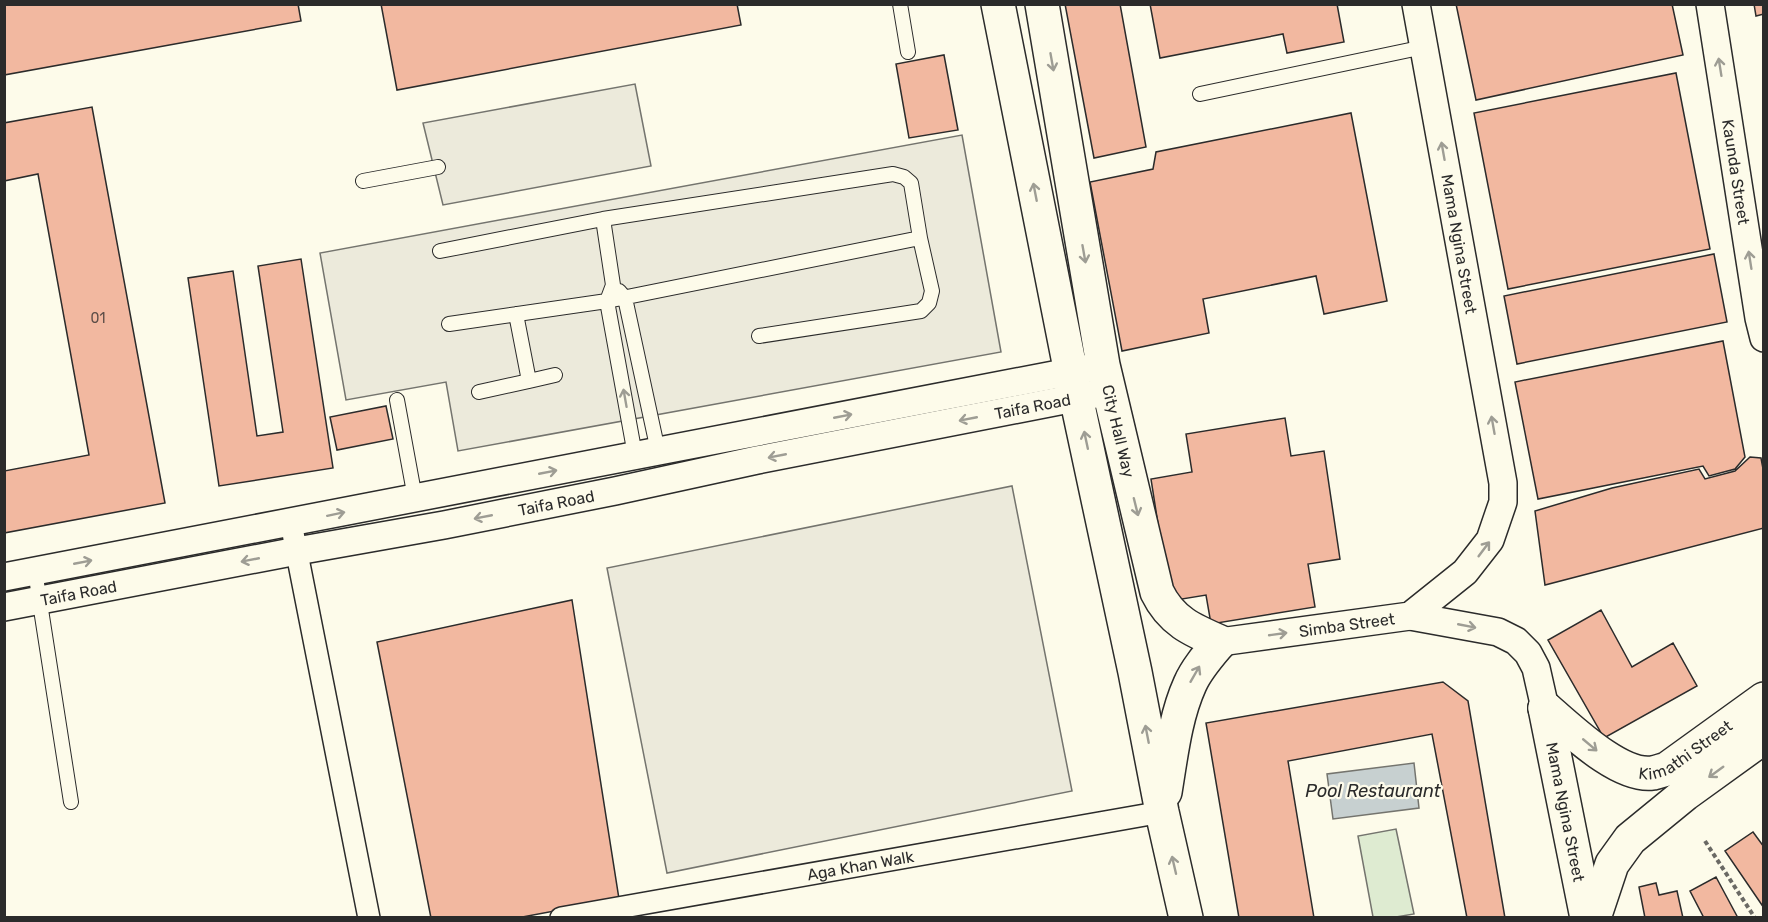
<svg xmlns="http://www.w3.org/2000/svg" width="1768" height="922" font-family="Rubik,sans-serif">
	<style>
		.green { fill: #deebd1; stroke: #74746e; stroke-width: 1.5 }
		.parking { fill: #eceadb; stroke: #74746e; stroke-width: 1.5 }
		.water { fill: #c7d0d0; stroke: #74746e; stroke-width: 1.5 }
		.building { fill: #f2b8a0; stroke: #2b2b2b; stroke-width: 1.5 }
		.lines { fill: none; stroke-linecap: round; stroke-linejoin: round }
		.service-casing { stroke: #2b2b2b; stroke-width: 16 }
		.pedestrian-casing { stroke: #2b2b2b; stroke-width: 24 }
		.minor-casing { stroke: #2b2b2b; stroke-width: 30 }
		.tertiary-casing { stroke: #2b2b2b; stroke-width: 36 }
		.path { stroke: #6a6964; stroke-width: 4; stroke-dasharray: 4.5 3; stroke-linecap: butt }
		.service { stroke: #fdfbea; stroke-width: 14 }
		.pedestrian { stroke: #fdfbea; stroke-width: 21 }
		.minor { stroke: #fdfbea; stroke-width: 27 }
		.tertiary { stroke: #fdfbea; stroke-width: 33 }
		.oneway { stroke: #9e9d94 }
		.labels { text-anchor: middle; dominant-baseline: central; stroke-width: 4.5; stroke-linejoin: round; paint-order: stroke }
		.number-label { font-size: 14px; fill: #5d4e48 }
		.street-label { font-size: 16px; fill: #2b2b2b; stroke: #fdfbea }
		.water-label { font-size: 18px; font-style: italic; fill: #2b2b2b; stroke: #fdfbea }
	</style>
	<rect width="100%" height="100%" fill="#fdfbea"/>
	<path class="green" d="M1396,829L1414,914L1396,917H1373L1358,836Z"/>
	<path class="parking" d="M635,84L651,166L443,205L423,123Z
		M962,135L1001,352L458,451L446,382L346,400L320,253Z
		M1012,486L1072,791L667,873L607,568Z"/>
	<path class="water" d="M1414,763L1419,808L1333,819L1327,774Z"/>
	<path class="building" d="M4,4H298L301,21L4,75Z
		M381,4H737L741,25L397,90Z
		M1065,4H1120L1146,147L1094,158Z
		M1150,4H1337L1344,42L1287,53L1283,34L1160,58Z
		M1456,4H1672L1683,55L1476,100Z
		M1754,4H1764V14L1756,16Z
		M944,55L958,130L909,138L896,64Z
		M1676,73L1710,249L1508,289L1474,113Z
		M92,107L165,503L4,533V471L89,455L38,174L4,181V123Z
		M1351,113L1387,301L1324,314L1316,276L1203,299L1209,333L1122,351L1090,182L1153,169L1156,152Z
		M1714,254L1727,322L1517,364L1504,296Z
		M301,259L333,468L219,486L188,278L233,271L257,436L283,432L258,266Z
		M1723,341L1745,457L1735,469L1709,476L1703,466L1538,499L1515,382Z
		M386,406L393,439L337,450L330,417Z
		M1285,418L1291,456L1324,451L1340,559L1308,564L1315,607L1211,624L1206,595L1170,601L1151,479L1192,472L1186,434Z
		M1750,457L1761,458L1764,474V528L1545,585L1535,511L1612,488L1699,469L1705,479L1735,471Z
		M572,600L619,899L517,918H431L377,642Z
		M1601,610L1632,667L1673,643L1697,686L1604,738L1548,640Z
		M1443,682L1468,701L1505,918H1467L1432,734L1288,761L1314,918H1239L1206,723Z
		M1753,832L1764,847V908L1725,851Z
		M1716,877L1738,918H1704L1690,891Z
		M1656,883L1659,895L1677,891L1683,918H1645L1639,887Z"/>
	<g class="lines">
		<defs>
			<path id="service" d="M900,4L908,52
				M1200,94L1424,47
				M363,181L438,167
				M603,219L613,285L607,301L635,455
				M440,251L603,219L893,174L904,177L911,183L920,238
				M619,291L625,298L658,451
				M449,324L607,301L920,238L932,291L929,303L921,311L759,336
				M529,381L555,375
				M479,392L529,381L516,314
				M397,400L415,498
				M35,571L71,802"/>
			<g id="pedestrian">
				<path d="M291,523L369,918"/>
				<path id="s1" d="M561,918L1162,812"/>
			</g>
			<g id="minor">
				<path id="s2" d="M1710,4L1759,318L1764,338"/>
				<path d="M4,577L1090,368"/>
				<path id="s3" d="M4,607L297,551L444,525L615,491L757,460L1095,394"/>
				<path d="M1410,616L1498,632L1516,641L1528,653L1536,668L1545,708"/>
				<path id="s4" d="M1220,642L1410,616L1465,572L1490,540L1503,502V483L1416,4"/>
			</g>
			<g id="tertiary">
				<path d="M998,4L1071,373L1135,672L1162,812L1186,918"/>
				<path id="s5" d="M1042,4L1103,365L1157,592C1171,621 1192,630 1220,642C1209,655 1197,668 1190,684C1175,717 1171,756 1165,792"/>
				<path id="s6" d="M1545,708C1569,728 1619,778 1653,773C1658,772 1663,770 1667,769L1764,699"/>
				<path id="s7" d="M1545,708L1587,918"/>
				<path d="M1594,918L1612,864L1630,839L1685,794L1764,737"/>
			</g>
		</defs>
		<use href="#service" class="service-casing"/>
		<use href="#pedestrian" class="pedestrian-casing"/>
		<use href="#minor" class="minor-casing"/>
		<use href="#tertiary" class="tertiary-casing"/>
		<path class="path" d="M1705,841L1755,918"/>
		<use href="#service" class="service"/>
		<use href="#pedestrian" class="pedestrian"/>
		<use href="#minor" class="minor"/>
		<use href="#tertiary" class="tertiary"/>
	</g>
	<defs><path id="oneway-shaft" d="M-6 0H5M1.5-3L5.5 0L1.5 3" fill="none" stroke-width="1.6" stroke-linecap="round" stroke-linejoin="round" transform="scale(1.5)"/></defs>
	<g class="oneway">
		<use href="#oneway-shaft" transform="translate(1052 62) rotate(80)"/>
		<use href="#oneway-shaft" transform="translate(1720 67) rotate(-99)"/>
		<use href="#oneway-shaft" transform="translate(1443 151) rotate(-100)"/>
		<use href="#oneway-shaft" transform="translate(1035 192) rotate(-101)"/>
		<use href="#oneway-shaft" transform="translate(1084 254) rotate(80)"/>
		<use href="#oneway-shaft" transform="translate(1750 260) rotate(-99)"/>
		<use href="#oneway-shaft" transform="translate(625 398) rotate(-100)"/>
		<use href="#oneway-shaft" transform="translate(843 416) rotate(-11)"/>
		<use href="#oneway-shaft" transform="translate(968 419) rotate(169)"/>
		<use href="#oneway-shaft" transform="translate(1493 425) rotate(-100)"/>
		<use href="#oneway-shaft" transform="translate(1086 440) rotate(-102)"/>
		<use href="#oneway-shaft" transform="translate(777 456) rotate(169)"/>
		<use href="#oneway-shaft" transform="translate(548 472) rotate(-11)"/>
		<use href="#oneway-shaft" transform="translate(1136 507) rotate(76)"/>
		<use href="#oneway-shaft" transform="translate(336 514) rotate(-12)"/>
		<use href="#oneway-shaft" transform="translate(483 517) rotate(169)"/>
		<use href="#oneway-shaft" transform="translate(1484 549) rotate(-53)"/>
		<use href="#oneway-shaft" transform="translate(250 560) rotate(169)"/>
		<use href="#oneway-shaft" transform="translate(83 562) rotate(-11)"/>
		<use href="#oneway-shaft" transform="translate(1467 626) rotate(11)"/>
		<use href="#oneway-shaft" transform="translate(1278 634) rotate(-8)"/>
		<use href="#oneway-shaft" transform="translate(1195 674) rotate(-60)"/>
		<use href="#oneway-shaft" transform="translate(1147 734) rotate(-101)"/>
		<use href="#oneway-shaft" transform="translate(1590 745) rotate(40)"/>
		<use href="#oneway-shaft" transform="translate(1716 772) rotate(144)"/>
		<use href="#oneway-shaft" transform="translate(1174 865) rotate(-103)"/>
	</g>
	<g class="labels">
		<g class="number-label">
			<text x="98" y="318">01</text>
		</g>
		<g class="street-label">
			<text stroke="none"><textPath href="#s2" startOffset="170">Kaunda Street</textPath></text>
			<text transform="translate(1459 244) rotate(80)">Mama Ngina Street</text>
			<text stroke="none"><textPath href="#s3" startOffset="1048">Taifa Road</textPath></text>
			<text stroke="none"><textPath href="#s5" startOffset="434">City Hall Way</textPath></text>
			<text stroke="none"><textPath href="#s3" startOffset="562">Taifa Road</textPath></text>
			<text stroke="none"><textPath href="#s3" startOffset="76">Taifa Road</textPath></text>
			<text stroke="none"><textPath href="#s4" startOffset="128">Simba Street</textPath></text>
			<text stroke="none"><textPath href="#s6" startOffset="168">Kimathi Street</textPath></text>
			<text stroke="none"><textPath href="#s7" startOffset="106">Mama Ngina Street</textPath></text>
			<text stroke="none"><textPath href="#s1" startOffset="304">Aga Khan Walk</textPath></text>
		</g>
		<g class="water-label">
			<text x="1373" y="791">Pool Restaurant</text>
		</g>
	</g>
	<rect width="1768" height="922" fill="none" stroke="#2b2b2b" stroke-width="12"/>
</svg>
